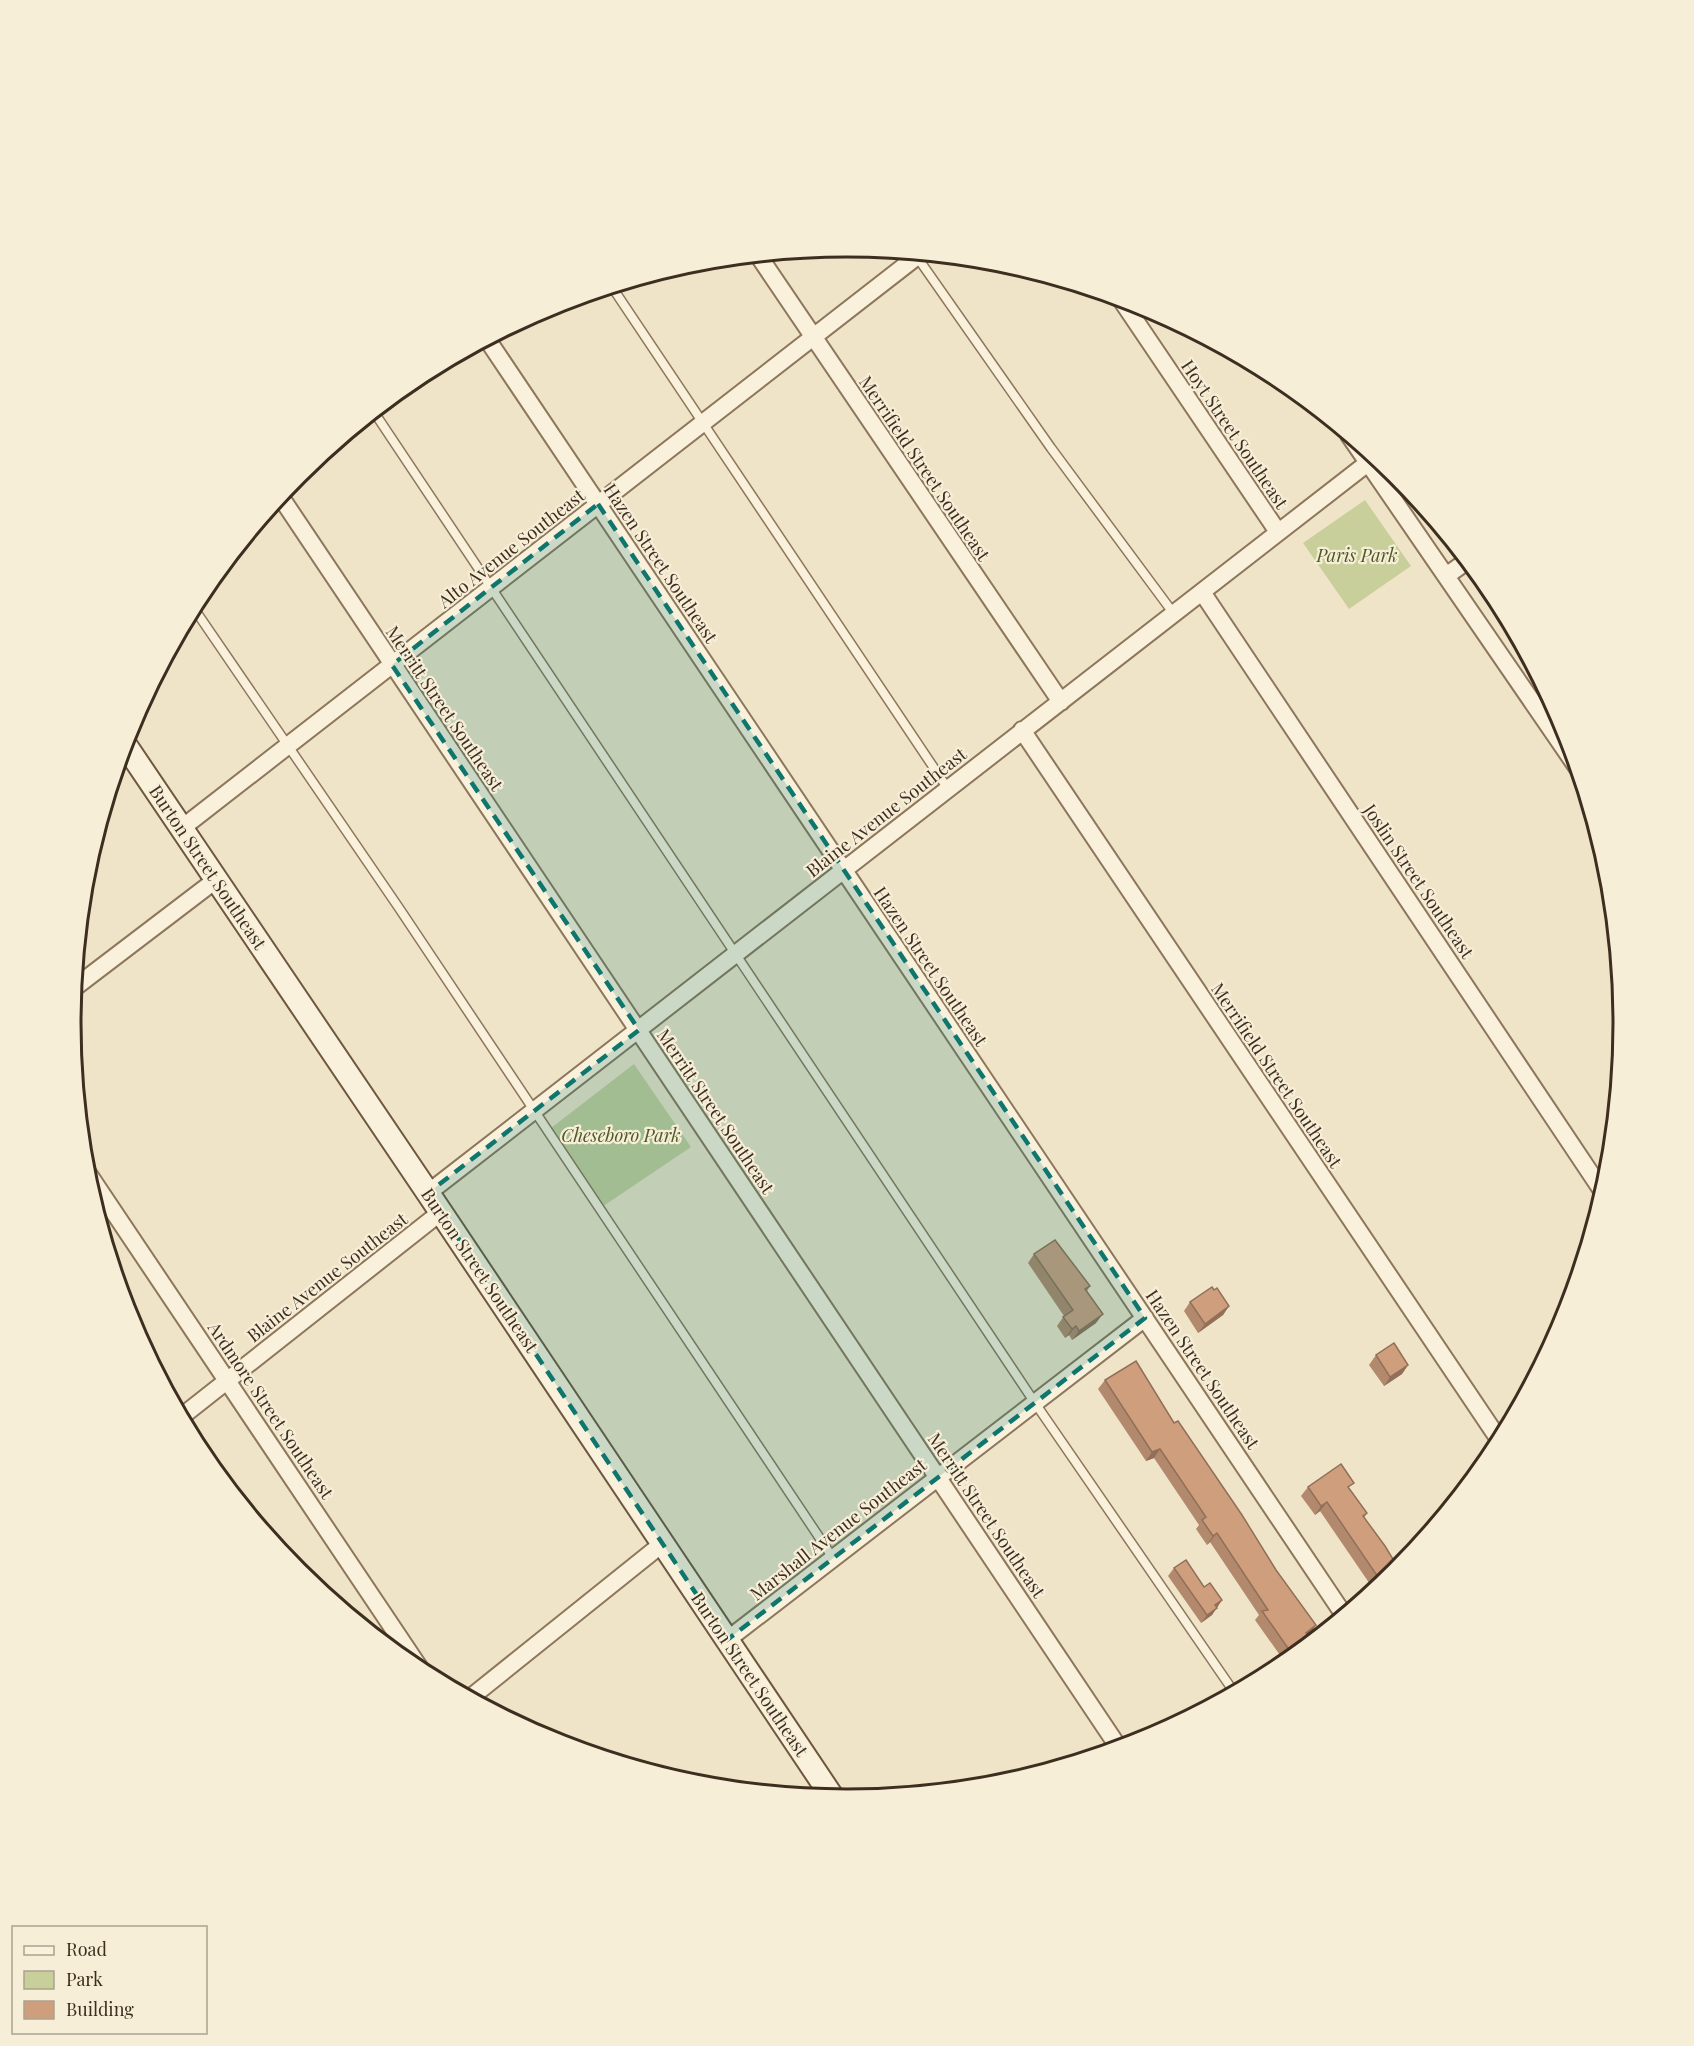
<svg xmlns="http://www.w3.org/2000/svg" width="1694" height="2046" font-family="'Playfair Display',serif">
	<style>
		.green { fill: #c9cf9b }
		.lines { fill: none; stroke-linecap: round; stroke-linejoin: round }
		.lane-casing { stroke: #8d765c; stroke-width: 11 }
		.street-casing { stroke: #8d765c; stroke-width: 20 }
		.secondary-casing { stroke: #6f573f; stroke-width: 26 }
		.lane { stroke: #faf1dc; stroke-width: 8 }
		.street { stroke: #faf1dc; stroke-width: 16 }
		.secondary { stroke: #faf1dc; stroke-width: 22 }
		.wall { fill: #b2896c }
		.shaded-wall { fill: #916f58 }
		.building { fill: #cf9f7d; stroke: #916f58; stroke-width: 1.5 }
		.marked { fill: #0f766e; fill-opacity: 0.2; stroke: #0f766e; stroke-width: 4.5; stroke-dasharray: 12 8; stroke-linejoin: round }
		.labels { text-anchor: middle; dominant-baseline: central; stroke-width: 4.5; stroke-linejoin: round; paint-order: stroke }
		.street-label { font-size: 18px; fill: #3d2e20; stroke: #f7eed8 }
		.park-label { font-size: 18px; font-style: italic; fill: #4d5a26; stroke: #f7eed8 }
		.rim { fill: none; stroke: #3d2e20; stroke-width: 3 }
	</style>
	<rect width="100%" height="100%" fill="#f0e4c8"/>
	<path class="green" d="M1365,500L1411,566L1349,609L1303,543Z
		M634,1064L691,1147L602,1207L551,1128Z"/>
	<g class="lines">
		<defs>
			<path id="lane" d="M915,254L1051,448L1174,614
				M612,287L948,789
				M374,412L1035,1403L1234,1692
				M193,607L399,908L833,1558"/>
			<path id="street" d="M758,255L1061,702
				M1120,298L1278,532
				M487,339L1344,1615
				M1349,435L1577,767
				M280,496L1119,1748
				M1446,576L1467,561
				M1202,592L1603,1192
				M1022,730L1500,1441
				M182,828L920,254
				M74,988L217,879
				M85,1169L423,1673
				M428,1193L1369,462
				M181,1417L441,1212
				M727,1640L1145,1318
				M470,1698L662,1544"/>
			<path id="secondary" d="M124,743L428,1193L833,1798"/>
		</defs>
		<use href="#lane" class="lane-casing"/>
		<use href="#street" class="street-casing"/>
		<use href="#secondary" class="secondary-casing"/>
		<use href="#lane" class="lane"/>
		<use href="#street" class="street"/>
		<use href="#secondary" class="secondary"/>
	</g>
	<path class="wall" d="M1034,1254L1090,1286L1087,1291L1096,1323L1072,1340L1069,1335L1065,1338L1057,1326L1064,1316L1028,1263Z
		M1190,1302L1229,1306L1223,1315L1198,1333L1184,1311Z
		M1376,1355L1408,1365L1402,1374L1384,1386L1369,1365Z
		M1105,1380L1174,1423L1276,1570L1316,1625L1308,1635L1312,1641L1279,1668L1277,1664L1282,1658L1255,1620L1259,1615L1210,1542L1207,1545L1196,1529L1199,1525L1154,1458L1146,1461L1098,1389Z
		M1308,1487L1350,1489L1367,1513L1364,1518L1396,1572L1374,1590L1320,1511L1315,1515L1301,1496Z
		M1174,1568L1204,1587L1222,1600L1212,1615L1201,1623L1168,1576Z"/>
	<path class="shaded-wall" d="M1229,1306L1223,1315L1198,1333L1205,1324Z
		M1103,1314L1096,1323L1072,1340L1079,1331Z
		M1076,1326L1069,1335L1065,1338L1072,1329Z
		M1408,1365L1402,1374L1384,1386L1390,1377Z
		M1160,1449L1154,1458L1146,1461L1152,1452Z
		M1327,1502L1320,1511L1315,1515L1321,1506Z
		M1217,1533L1210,1542L1207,1545L1213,1536Z
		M1222,1600L1212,1615L1201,1623L1215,1605Z
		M1316,1625L1310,1634L1300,1642L1306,1633Z"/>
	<path class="building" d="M1055,1240L1090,1286L1085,1289L1103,1314L1079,1331L1076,1326L1072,1329L1063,1317L1073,1310L1034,1254Z
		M1212,1287L1214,1290L1217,1288L1229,1306L1205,1324L1190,1302Z
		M1394,1343L1408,1365L1390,1377L1376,1355Z
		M1136,1361L1174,1423L1178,1421L1242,1515L1276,1570L1316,1625L1306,1633L1312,1641L1287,1661L1283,1655L1290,1651L1262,1611L1268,1610L1217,1533L1213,1536L1202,1520L1206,1517L1160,1449L1152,1452L1105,1380Z
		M1341,1464L1354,1483L1348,1487L1367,1513L1363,1516L1385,1546L1399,1569L1382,1583L1327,1502L1321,1506L1308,1487Z
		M1186,1560L1204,1587L1210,1583L1222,1600L1215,1605L1217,1608L1207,1615L1174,1568Z"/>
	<path class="marked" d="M598,504L1145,1318L727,1640L428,1193L639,1030L392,665Z"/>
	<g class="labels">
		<g class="street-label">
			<text transform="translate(1235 434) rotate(56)">Hoyt Street Southeast</text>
			<text transform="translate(925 468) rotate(56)">Merrifield Street Southeast</text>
			<text transform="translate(511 548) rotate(-38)">Alto Avenue Southeast</text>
			<text transform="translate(661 563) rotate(56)">Hazen Street Southeast</text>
			<text transform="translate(445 708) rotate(56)">Merritt Street Southeast</text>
			<text transform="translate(886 812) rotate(-38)">Blaine Avenue Southeast</text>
			<text transform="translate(208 867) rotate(56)">Burton Street Southeast</text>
			<text transform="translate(1419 881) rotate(56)">Joslin Street Southeast</text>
			<text transform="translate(931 966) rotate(56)">Hazen Street Southeast</text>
			<text transform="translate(1277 1075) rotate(56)">Merrifield Street Southeast</text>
			<text transform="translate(716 1111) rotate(56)">Merritt Street Southeast</text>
			<text transform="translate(480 1270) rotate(56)">Burton Street Southeast</text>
			<text transform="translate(327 1277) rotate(-38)">Blaine Avenue Southeast</text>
			<text transform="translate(1203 1369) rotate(56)">Hazen Street Southeast</text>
			<text transform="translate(271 1410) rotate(56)">Ardmore Street Southeast</text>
			<text transform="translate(987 1515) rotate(56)">Merritt Street Southeast</text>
			<text transform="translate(838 1529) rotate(-38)">Marshall Avenue Southeast</text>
			<text transform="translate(750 1674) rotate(56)">Burton Street Southeast</text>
		</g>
		<g class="park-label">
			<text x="1357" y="555">Paris Park</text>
			<text x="621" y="1135">Cheseboro Park</text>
		</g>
	</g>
	<path d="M0 0H1694V2046H0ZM81 1023a766 766 0 1 1 1532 0a766 766 0 1 1-1532 0Z" fill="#f7eed8" fill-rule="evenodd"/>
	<path class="rim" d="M81 1023a766 766 0 1 1 1532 0a766 766 0 1 1-1532 0Z"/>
	<rect x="12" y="1926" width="195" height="108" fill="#f7eed8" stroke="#ada18e" stroke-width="1.5"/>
	<rect x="24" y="1946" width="30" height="9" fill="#faf1dc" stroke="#ada18e" stroke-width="1.5"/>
	<text x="66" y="1956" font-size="18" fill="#3d2e20">Road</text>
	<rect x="24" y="1971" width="30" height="18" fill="#c9cf9b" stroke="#ada18e" stroke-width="1.5"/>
	<text x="66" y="1986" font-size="18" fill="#3d2e20">Park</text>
	<rect x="24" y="2001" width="30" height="18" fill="#cf9f7d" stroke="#ada18e" stroke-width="1.5"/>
	<text x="66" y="2016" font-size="18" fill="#3d2e20">Building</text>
</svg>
